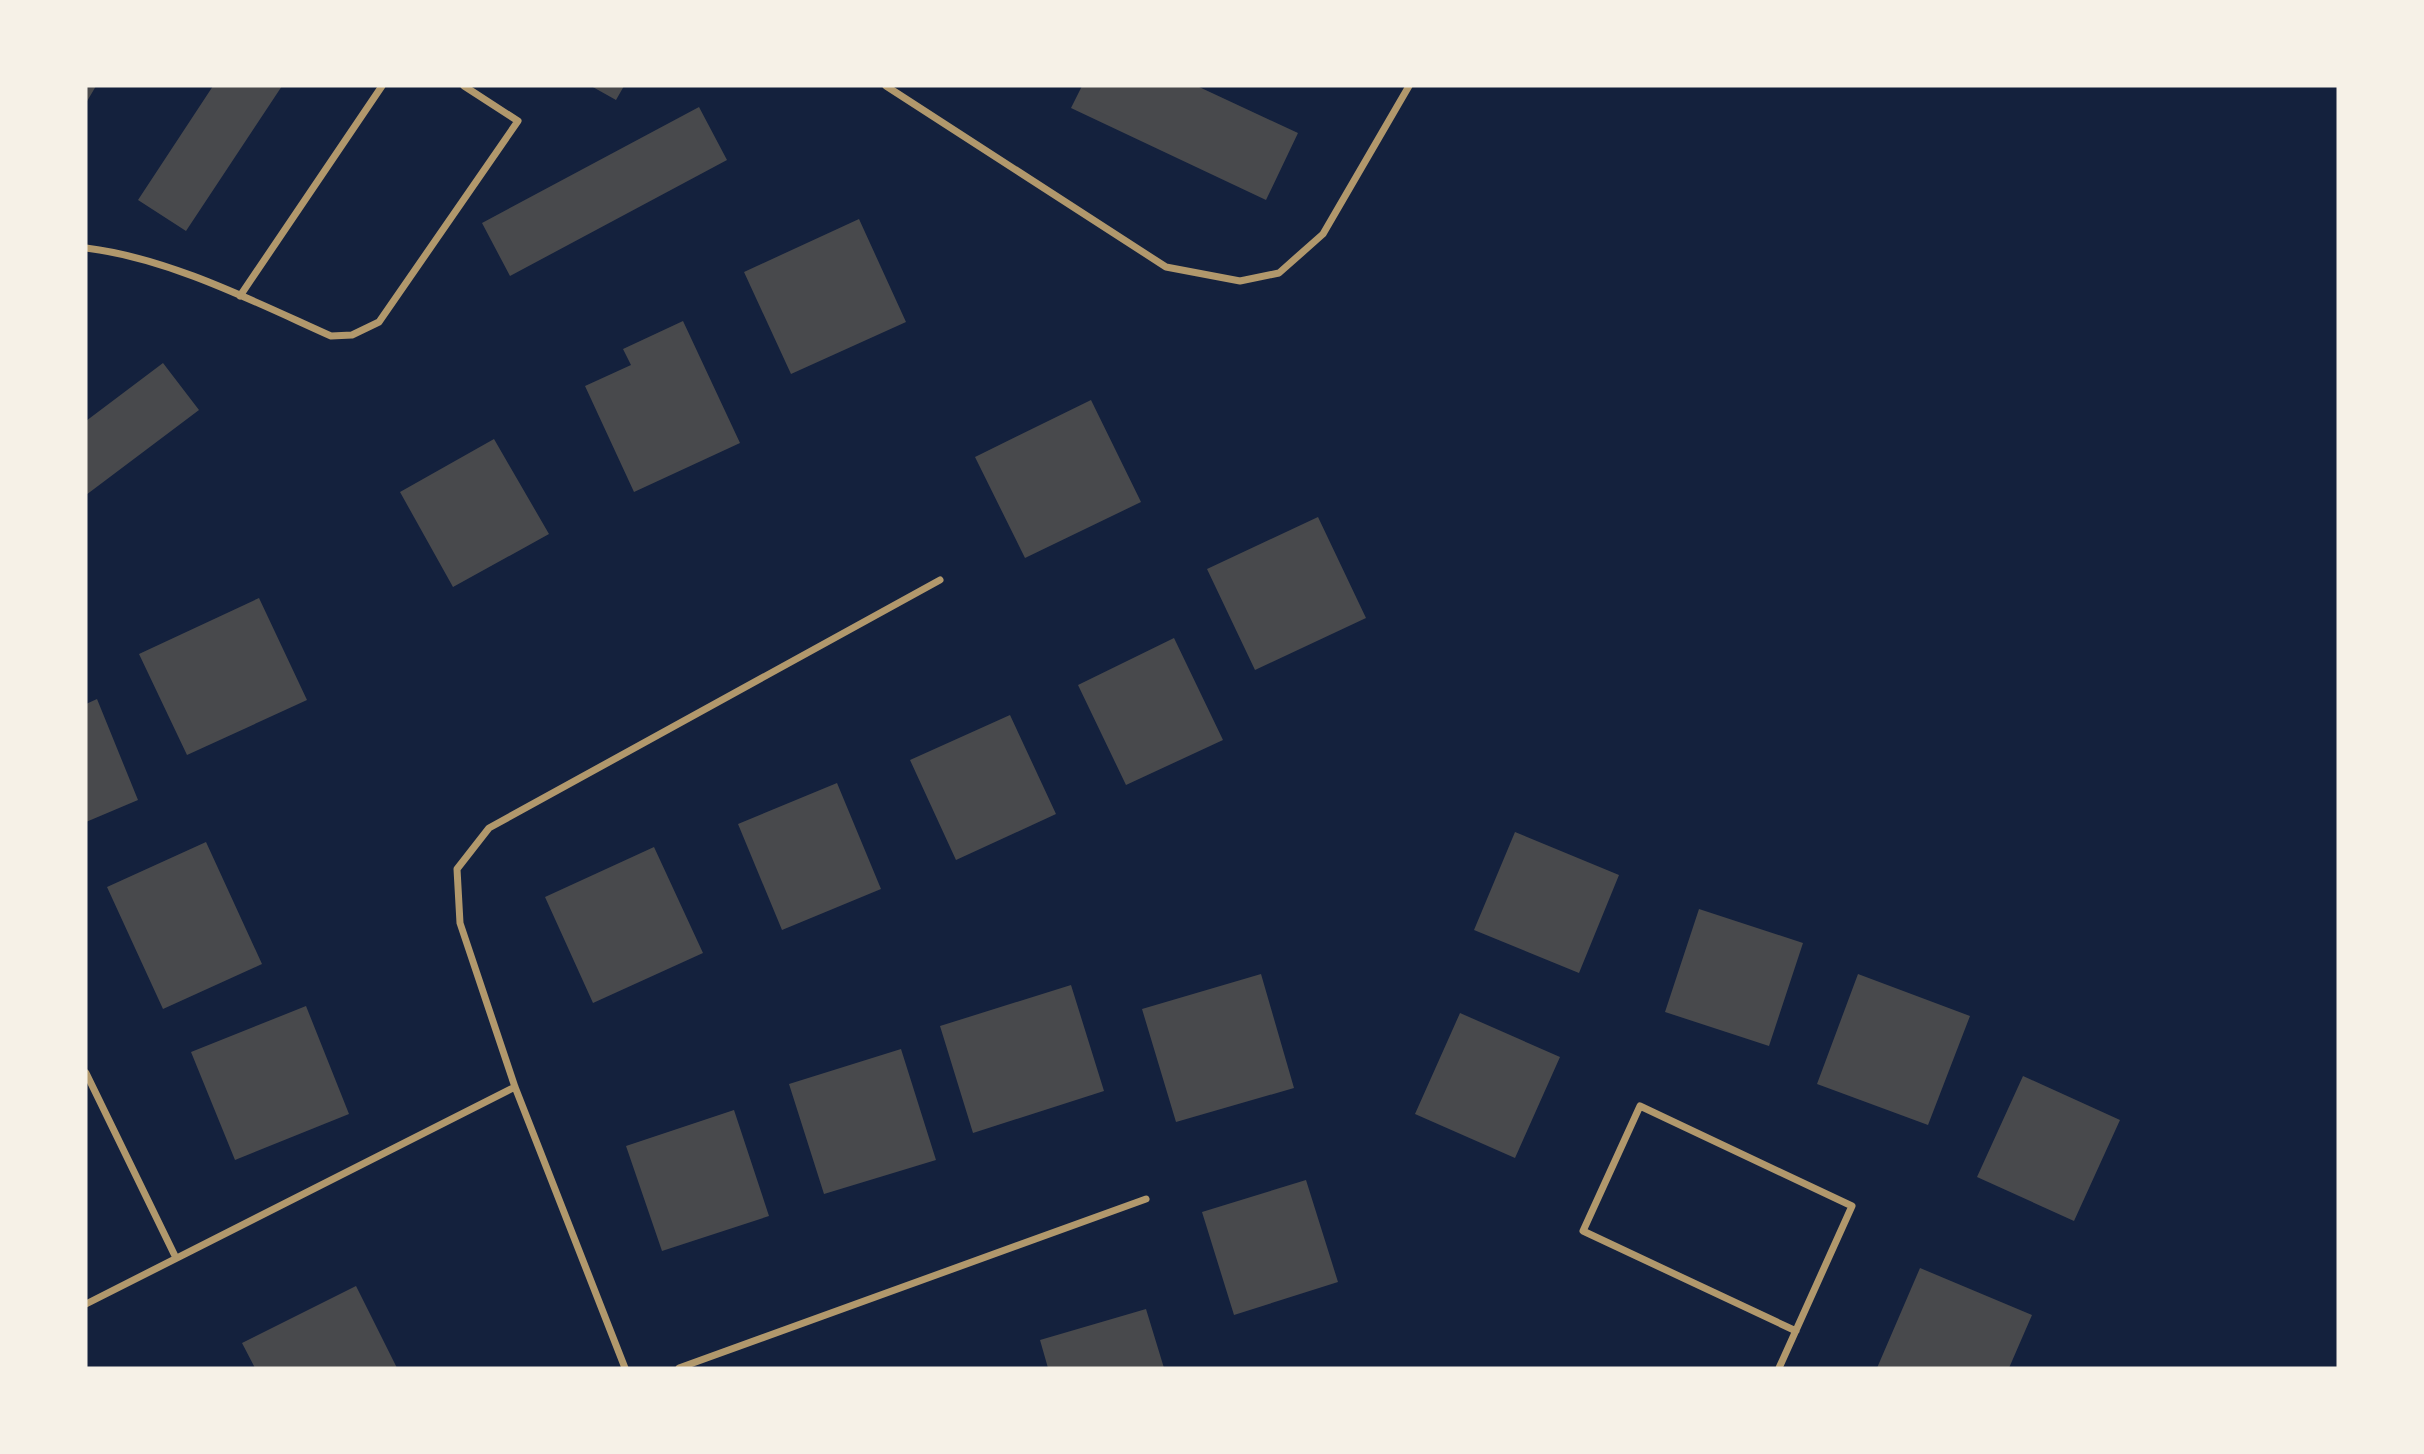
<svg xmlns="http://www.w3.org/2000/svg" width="2424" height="1454" font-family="Rubik,sans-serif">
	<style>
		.building { fill: #48494c }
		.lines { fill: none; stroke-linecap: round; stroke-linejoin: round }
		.minor { stroke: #b1986c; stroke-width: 7 }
	</style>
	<rect width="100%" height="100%" fill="#14213d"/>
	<path class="building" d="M86,86H96L86,103Z
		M213,86H282L186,231L138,200Z
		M591,86H624L616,100Z
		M1082,86H1197L1298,133L1266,200L1071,108Z
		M699,107L727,160L510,276L482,223Z
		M859,219L906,322L791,374L744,272Z
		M683,321L740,443L634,492L585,386L631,365L623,349Z
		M163,363L199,410L86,495V421Z
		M1091,400L1141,502L1025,558L975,457Z
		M494,439L549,534L453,587L400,492Z
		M1318,517L1366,618L1255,670L1207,569Z
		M259,598L307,700L187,755L139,654Z
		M1174,638L1223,740L1126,785L1078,685Z
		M97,699L138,800L86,822V704Z
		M1010,715L1056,814L956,860L910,760Z
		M837,783L881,889L782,930L738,824Z
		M1515,832L1619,875L1579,973L1474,930Z
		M206,842L262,964L163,1009L107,887Z
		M654,847L703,953L593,1003L545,897Z
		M1699,909L1803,943L1769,1046L1665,1012Z
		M1261,974L1294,1088L1176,1122L1142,1009Z
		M1858,974L1970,1016L1928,1125L1817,1084Z
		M1071,985L1104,1091L973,1133L940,1026Z
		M306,1006L349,1114L235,1160L191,1052Z
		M1460,1013L1560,1057L1515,1158L1415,1114Z
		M901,1049L936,1160L824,1194L789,1084Z
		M2023,1076L2120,1120L2074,1221L1977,1177Z
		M734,1110L769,1216L662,1251L626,1146Z
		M1306,1180L1338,1282L1234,1315L1202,1212Z
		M1920,1268L2032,1315L2009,1368H1877Z
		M356,1286L397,1368H255L242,1343Z
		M1146,1309L1164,1368H1048L1040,1340Z"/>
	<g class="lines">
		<path class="minor" d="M886,86L1166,267L1240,281L1279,273L1323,234L1409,86
			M86,248C169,258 255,302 331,336L352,335L379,322L518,121L464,86
			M240,296L382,86
			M86,1073L176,1258
			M86,1304L515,1087
			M625,1368L515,1087L460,923L457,869L489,828L940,580
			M679,1368L1146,1199
			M1779,1368L1852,1206L1640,1106L1583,1231L1796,1331"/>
	</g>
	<rect width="2424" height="1454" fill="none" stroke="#f6f1e7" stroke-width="175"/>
</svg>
